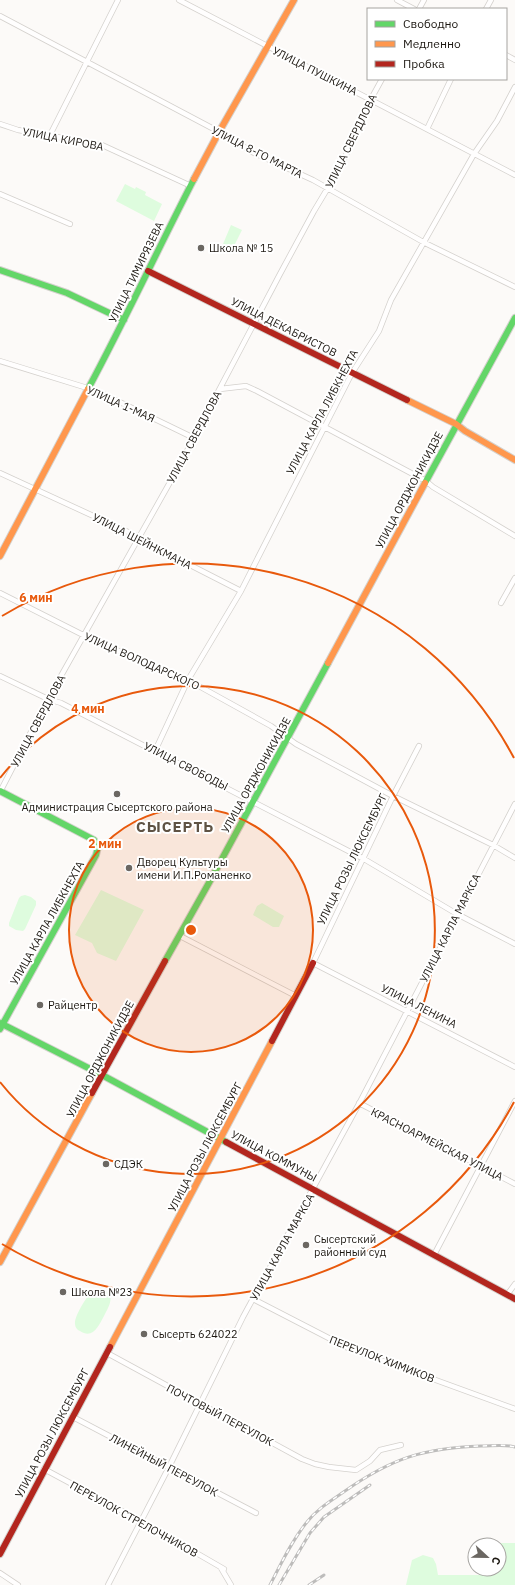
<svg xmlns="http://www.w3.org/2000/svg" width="515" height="1585" font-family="'IBM Plex Sans',sans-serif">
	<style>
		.green { fill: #defcde }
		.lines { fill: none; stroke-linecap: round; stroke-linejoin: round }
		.street-casing { stroke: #d4d1cd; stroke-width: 6 }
		.fast-casing { stroke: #d4d1cd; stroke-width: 8 }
		.slow-casing { stroke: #d4d1cd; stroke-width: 8 }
		.jam-casing { stroke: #d4d1cd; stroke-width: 8 }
		.street { stroke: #fffefe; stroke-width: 4.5 }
		.fast { stroke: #63d668; stroke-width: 6 }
		.slow { stroke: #ff974d; stroke-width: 6 }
		.jam { stroke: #b3261e; stroke-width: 6 }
		.rail-casing { stroke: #bdbcbb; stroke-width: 3 }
		.rail { stroke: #fff; stroke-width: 1.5; stroke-dasharray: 4.5; stroke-linecap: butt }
		.ring { fill: none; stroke: #e8590c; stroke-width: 2 }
		.poi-dot { fill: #6b6762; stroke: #fff; stroke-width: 1.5 }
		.labels { text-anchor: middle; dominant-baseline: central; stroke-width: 4; stroke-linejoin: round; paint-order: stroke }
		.street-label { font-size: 11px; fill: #1d1812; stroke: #fff }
		.poi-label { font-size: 11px; fill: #1d1812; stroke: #fff; text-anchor: start }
		.district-label { font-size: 15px; font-weight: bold; letter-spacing: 1px; fill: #5f5344; stroke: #fff }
		.centre { fill: #e8590c; stroke: #fff; stroke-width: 2 }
		.ring-label { font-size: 12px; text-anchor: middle; font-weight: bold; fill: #e8590c; stroke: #fff; stroke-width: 4; stroke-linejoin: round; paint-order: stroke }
	</style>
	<rect width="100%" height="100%" fill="#fcfaf8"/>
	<path class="green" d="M125,184L135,189L136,187L146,192L145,195L162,204L154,221L116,201Z
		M231,225L242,230L233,248L223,244Z
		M101,890L144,910L116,961L97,953L92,943L75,935Z
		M25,895L31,897L36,901V905L25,929L23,931L16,930L9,926V923L19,898L21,896Z
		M262,903L284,916L279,927H273L253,915L257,906Z
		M96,1288H101L109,1293C113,1301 108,1308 104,1316C99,1325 93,1340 80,1331C77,1330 75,1327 75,1324C74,1316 89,1292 96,1288Z
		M483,1543H515V1585H406L412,1560L423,1555L433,1558L436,1564L438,1575H480V1569H499V1545H482Z"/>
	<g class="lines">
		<defs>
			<path id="street" d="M179,0L515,175
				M397,0L414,9
				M419,9L424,0
				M486,9L491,0
				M0,16L227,136L252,152L313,180L425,243L515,287
				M506,55L515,60
				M0,124L18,130L102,145L191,186
				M427,129L451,79
				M50,135L118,0
				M0,194L70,224
				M0,361L97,391L194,438
				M220,389L246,386L257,391L426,481L433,487L515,536
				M0,473L139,537L149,544L241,591
				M0,593L95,641L188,680L271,726L296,744L393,796L493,845L515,858
				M501,603L515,578
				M0,676L48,699L61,703L364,859L457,914L515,944
				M419,746L393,796L313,963L515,1067
				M155,751L188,680L241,591L352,373L379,331L391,300L474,154L497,121L515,87
				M0,792L48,699L178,468L280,274L314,211L341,166L371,99L382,79
				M180,936L296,996
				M359,1103L515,1184
				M434,1255L515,1101
				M507,1295L515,1284
				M253,1299L348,1348L515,1409
				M107,1353L302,1459L315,1464L329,1467L356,1470L370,1461L380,1450L401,1445
				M73,1417L256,1513
				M44,1469L141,1521L224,1569
				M221,1568L231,1585
				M0,1573L18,1585
				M108,1585L169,1467L243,1317L361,1100L515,804"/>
			<path id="fast" d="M0,270L67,293L124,320
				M88,389C125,320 158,249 194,179
				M425,483L515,318
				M0,791L94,840L98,847L96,855L0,1029
				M165,961L210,881L328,663
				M0,1023L102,1075L226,1142"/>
			<path id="slow" d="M194,179L219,132L294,0
				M407,400L456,424L465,431L515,460
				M0,556L88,389
				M328,663L425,483
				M0,1262L92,1093
				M110,1347L272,1041"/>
			<path id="jam" d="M148,271L407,400
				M272,1041L313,963
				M92,1093L165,961
				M226,1142L515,1299
				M0,1554L110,1347"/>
		</defs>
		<use href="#street" class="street-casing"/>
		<use href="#fast" class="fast-casing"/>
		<use href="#slow" class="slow-casing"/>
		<use href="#jam" class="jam-casing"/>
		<use href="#street" class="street"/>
		<use href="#fast" class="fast"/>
		<use href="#slow" class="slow"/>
		<use href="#jam" class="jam"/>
		<defs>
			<path id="rail" d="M270,1585C281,1564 292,1540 307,1522C317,1509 332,1500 345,1491C392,1458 424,1448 481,1446C492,1446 505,1444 515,1447
				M279,1585L310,1533L324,1517L370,1485
				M309,1585L324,1575"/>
		</defs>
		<use href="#rail" class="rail-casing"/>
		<use href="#rail" class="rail"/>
	</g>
	<circle cx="191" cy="930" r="122" fill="#e8590c" fill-opacity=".12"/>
	<g class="ring">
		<circle cx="191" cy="930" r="122"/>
		<path d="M0 778A244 244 0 1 1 0 1082"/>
		<path d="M514 1102A366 366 0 0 1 2 1244M2 616A366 366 0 0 1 514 758"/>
	</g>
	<g class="poi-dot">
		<circle cx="201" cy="248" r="4"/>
		<circle cx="117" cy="794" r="4"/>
		<circle cx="129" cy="868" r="4"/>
		<circle cx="40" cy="1005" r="4"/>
		<circle cx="106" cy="1164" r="4"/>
		<circle cx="306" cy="1245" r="4"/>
		<circle cx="63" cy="1292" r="4"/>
		<circle cx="144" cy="1334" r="4"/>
	</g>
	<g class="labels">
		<g class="street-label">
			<text transform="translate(315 71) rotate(27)">УЛИЦА ПУШКИНА</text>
			<text transform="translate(63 139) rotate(11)">УЛИЦА КИРОВА</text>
			<text transform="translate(351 141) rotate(-64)">УЛИЦА СВЕРДЛОВА</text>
			<text transform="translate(257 152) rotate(27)">УЛИЦА 8-ГО МАРТА</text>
			<text transform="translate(136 272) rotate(-64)">УЛИЦА ТИМИРЯЗЕВА</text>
			<text transform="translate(284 327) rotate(27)">УЛИЦА ДЕКАБРИСТОВ</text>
			<text transform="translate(121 404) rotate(24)">УЛИЦА 1-МАЯ</text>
			<text transform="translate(322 412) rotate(-62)">УЛИЦА КАРЛА ЛИБКНЕХТА</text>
			<text transform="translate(194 437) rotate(-62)">УЛИЦА СВЕРДЛОВА</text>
			<text transform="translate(409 490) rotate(-62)">УЛИЦА ОРДЖОНИКИДЗЕ</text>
			<text transform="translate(142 541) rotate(27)">УЛИЦА ШЕЙНКМАНА</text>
			<text transform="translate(142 661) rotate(24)">УЛИЦА ВОЛОДАРСКОГО</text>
			<text transform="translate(38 721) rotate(-62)">УЛИЦА СВЕРДЛОВА</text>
			<text transform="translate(186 766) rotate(27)">УЛИЦА СВОБОДЫ</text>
			<text transform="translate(256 775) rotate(-61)">УЛИЦА ОРДЖОНИКИДЗЕ</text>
			<text transform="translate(352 859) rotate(-64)">УЛИЦА РОЗЫ ЛЮКСЕМБУРГ</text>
			<text transform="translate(47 923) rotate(-61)">УЛИЦА КАРЛА ЛИБКНЕХТА</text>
			<text transform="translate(450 928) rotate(-63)">УЛИЦА КАРЛА МАРКСА</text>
			<text transform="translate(419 1006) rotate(27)">УЛИЦА ЛЕНИНА</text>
			<text transform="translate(100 1059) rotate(-62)">УЛИЦА ОРДЖОНИКИДЗЕ</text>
			<text transform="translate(437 1144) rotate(27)">КРАСНОАРМЕЙСКАЯ УЛИЦА</text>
			<text transform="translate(205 1147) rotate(-62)">УЛИЦА РОЗЫ ЛЮКСЕМБУРГ</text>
			<text transform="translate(274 1156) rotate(28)">УЛИЦА КОММУНЫ</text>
			<text transform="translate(282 1247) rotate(-61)">УЛИЦА КАРЛА МАРКСА</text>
			<text transform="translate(382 1359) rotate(21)">ПЕРЕУЛОК ХИМИКОВ</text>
			<text transform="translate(220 1415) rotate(28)">ПОЧТОВЫЙ ПЕРЕУЛОК</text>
			<text transform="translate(52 1433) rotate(-62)">УЛИЦА РОЗЫ ЛЮКСЕМБУРГ</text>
			<text transform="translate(164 1465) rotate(28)">ЛИНЕЙНЫЙ ПЕРЕУЛОК</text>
			<text transform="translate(134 1519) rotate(29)">ПЕРЕУЛОК СТРЕЛОЧНИКОВ</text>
		</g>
		<g class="poi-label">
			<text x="209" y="248">Школа № 15</text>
			<text x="117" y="807" text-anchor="middle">Администрация Сысертского района</text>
			<text x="137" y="862">Дворец Культуры<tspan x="137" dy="13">имени И.П.Романенко</tspan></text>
			<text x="48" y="1005">Райцентр</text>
			<text x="114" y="1164">СДЭК</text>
			<text x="314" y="1239">Сысертский<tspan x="314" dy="13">районный суд</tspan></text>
			<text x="71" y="1292">Школа №23</text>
			<text x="152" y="1334">Сысерть 624022</text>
		</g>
		<g class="district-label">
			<text x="175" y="826">СЫСЕРТЬ</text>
		</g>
	</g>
	<circle cx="191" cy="930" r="6" class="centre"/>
	<g class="ring-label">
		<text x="36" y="602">6 мин</text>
		<text x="88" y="713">4 мин</text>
		<text x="105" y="848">2 мин</text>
	</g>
	<rect x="367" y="8" width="140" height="72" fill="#ffffff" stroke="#a5a3a0"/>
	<rect x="375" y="21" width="20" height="6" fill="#63d668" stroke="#a5a3a0"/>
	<text x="403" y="28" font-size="12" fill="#1d1812">Свободно</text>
	<rect x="375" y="41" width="20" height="6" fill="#ff974d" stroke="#a5a3a0"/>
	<text x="403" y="48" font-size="12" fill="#1d1812">Медленно</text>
	<rect x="375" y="61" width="20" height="6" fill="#b3261e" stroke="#a5a3a0"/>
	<text x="403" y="68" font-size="12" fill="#1d1812">Пробка</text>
	<g transform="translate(487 1557) rotate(112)"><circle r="19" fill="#ffffff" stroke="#a5a3a0"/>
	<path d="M0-3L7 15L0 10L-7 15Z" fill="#6b6762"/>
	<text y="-6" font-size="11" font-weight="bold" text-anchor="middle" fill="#1d1812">С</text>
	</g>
</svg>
